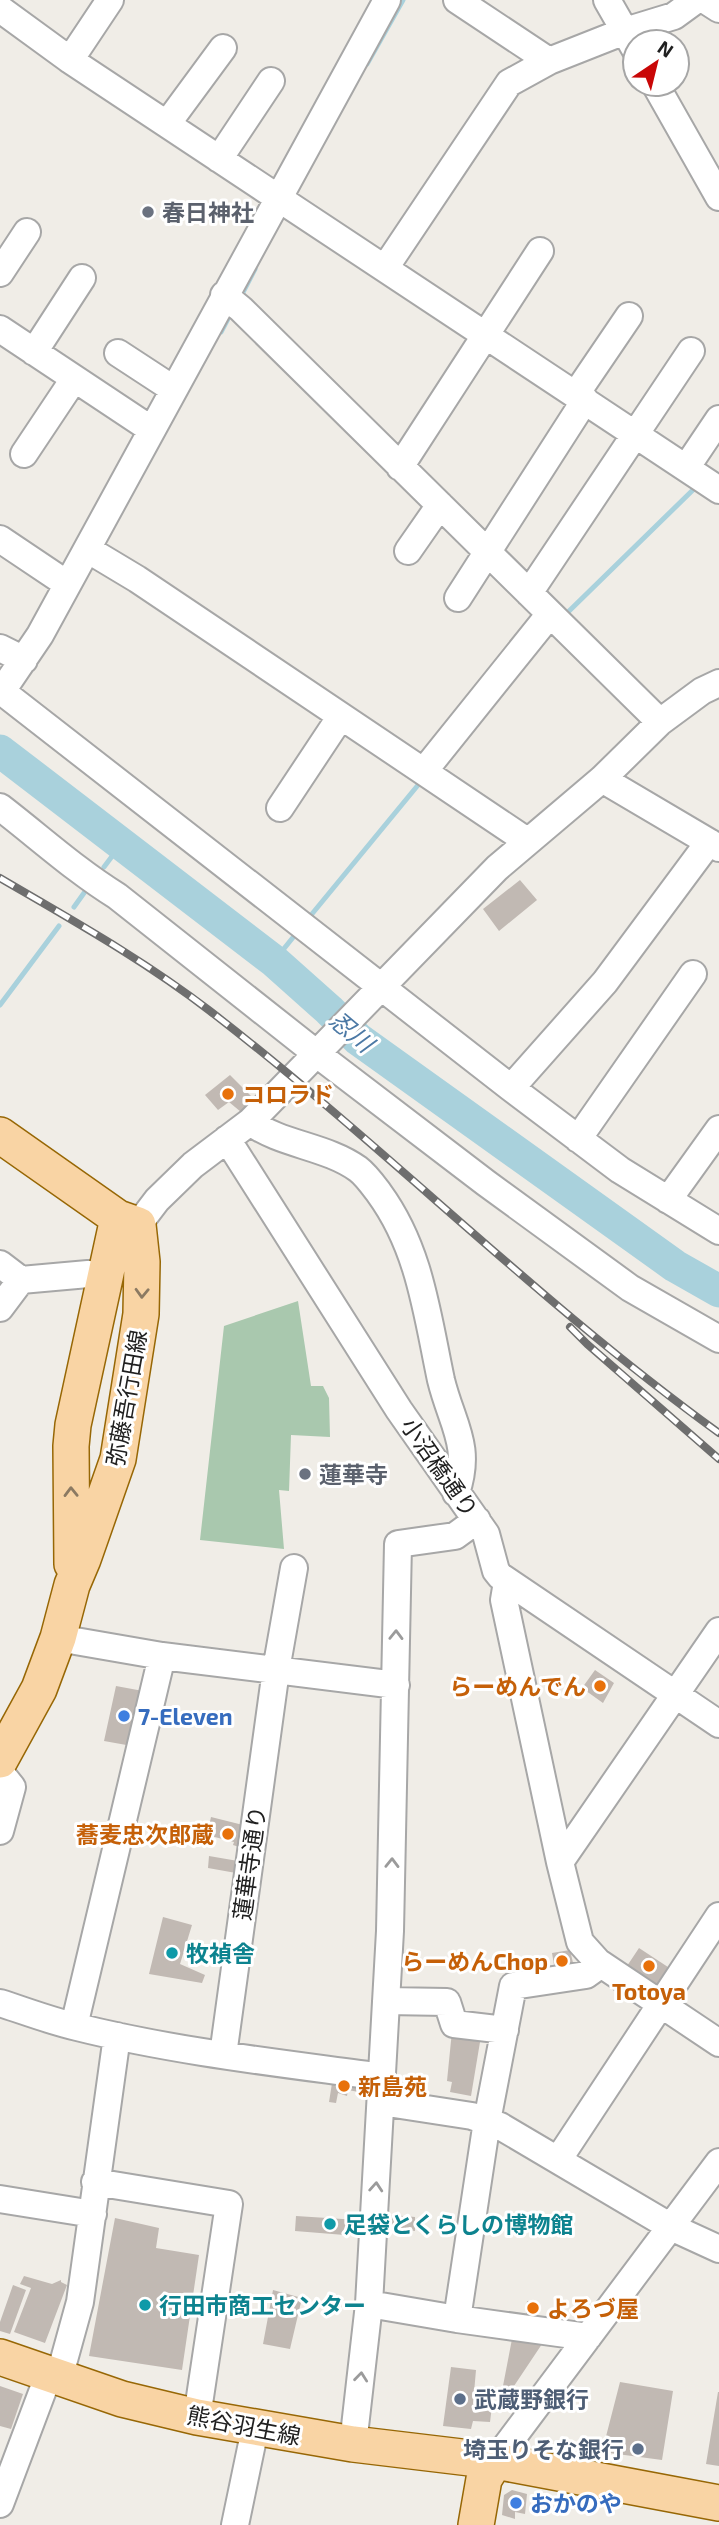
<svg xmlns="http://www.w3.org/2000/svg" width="719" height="2525" font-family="'Exo 2','Noto Sans JP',sans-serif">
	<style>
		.cemetery { fill: #a9c8ae }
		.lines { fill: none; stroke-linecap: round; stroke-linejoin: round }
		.stream { stroke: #a9d1dc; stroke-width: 5 }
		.river { stroke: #a9d1dc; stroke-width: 33 }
		.building { fill: #c1b9b3 }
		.minor-casing { stroke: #a7a7a7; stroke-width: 30 }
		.major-casing { stroke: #976705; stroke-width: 38 }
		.minor { stroke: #fff; stroke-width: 26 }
		.major { stroke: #f9d4a4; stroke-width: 35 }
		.rail-casing { stroke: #6e6e6e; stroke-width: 8 }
		.rail { stroke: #fff; stroke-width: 5; stroke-dasharray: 16; stroke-linecap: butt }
		.oneway { stroke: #8c7a62 }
		.oneway2 { stroke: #9b9b9b }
		.worship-dot { fill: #6b7280; stroke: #fff; stroke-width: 2.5 }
		.food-dot { fill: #e8710a; stroke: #fff; stroke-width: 2.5 }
		.shop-dot { fill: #3f7fe0; stroke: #fff; stroke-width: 2.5 }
		.culture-dot { fill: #0f9aa8; stroke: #fff; stroke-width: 2.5 }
		.service-dot { fill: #5c6f8a; stroke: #fff; stroke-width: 2.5 }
		.labels { text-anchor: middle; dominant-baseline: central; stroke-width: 6; stroke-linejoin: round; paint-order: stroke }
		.worship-label { font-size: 23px; font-weight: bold; fill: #5b616d; stroke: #fff; text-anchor: start }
		.food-label { font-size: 23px; font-weight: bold; fill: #c56008; stroke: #fff; text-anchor: start }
		.street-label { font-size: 23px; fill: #202020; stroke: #fff }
		.shop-label { font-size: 23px; font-weight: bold; fill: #366cbe; stroke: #fff; text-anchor: start }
		.culture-label { font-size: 23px; font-weight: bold; fill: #0d838f; stroke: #fff; text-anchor: start }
		.service-label { font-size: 23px; font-weight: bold; fill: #4e5e75; stroke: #fff; text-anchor: start }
		.water-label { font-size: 24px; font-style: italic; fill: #4c79a5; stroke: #fff }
	</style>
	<rect width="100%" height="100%" fill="#f0ede7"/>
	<path class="cemetery" d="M298,1301L311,1386H323L329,1398L330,1437L291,1435L289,1491L279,1490L284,1549L200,1540L224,1326Z"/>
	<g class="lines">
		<path class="stream" d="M367,64L403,0
			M240,298L255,269
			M221,332L231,313
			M565,615L698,485
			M104,867L122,843
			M74,907L84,893
			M307,920L423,779
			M274,961L299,930
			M0,1005L59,926"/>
		<path class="river" d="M0,751L274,961L329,1010L358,1039L675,1266L719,1291"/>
	</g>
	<path class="building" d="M520,880L537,900L499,931L483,909Z
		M230,1075L254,1099L241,1112L229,1102L218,1110L205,1095Z
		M595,1670L614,1683L603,1703L582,1688Z
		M116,1686L143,1691L132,1746L104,1741Z
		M211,1817L247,1826L242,1848L233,1845L234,1842L207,1835Z
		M209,1856L238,1861L236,1873L208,1868Z
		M163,1917L192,1925L180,1964L205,1975L202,1983L149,1974Z
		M639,1948L671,1969L658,1988L627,1966Z
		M570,1950L574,1967L555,1971L552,1953Z
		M452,2031L481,2036L471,2096L450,2092L452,2082L447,2081Z
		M333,2077L365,2081L364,2093L348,2090L347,2096L338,2093L336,2103L329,2102Z
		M380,2214L415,2217V2231L393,2228L392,2222H381Z
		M296,2216L358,2220L357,2236L295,2231Z
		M115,2218L159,2228L156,2248L199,2255L182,2370L89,2356Z
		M24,2276L52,2284L61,2280V2282L67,2285L45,2343L14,2332L31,2288L20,2284Z
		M13,2285L26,2290L10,2334L0,2331V2322Z
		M273,2290L302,2298L290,2349L263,2344Z
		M527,2301L538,2302L537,2316L526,2315Z
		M512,2339L542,2344L508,2395L502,2391Z
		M451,2367L476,2370L473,2404L492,2406L490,2422L473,2421L471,2429L443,2426Z
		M620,2382L673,2391L662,2460L602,2452Z
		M0,2386L23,2394L11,2429L0,2426Z
		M718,2392H719V2466L706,2464Z
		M512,2490L527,2494L525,2514L515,2512V2519L502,2515L504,2495Z"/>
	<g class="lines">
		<defs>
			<path id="minor" d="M457,0L549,61
				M607,0L635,49
				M705,0L719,9
				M0,9L70,60L719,490
				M70,60L110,0
				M655,84L719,197
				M167,124L223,48
				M219,159L271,81
				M385,268L509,83L549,61L625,31L674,16L696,0
				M0,273L27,232
				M224,295L241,309L660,722
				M0,329L152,430
				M34,352L82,278
				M118,353L173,389
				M576,394L629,316
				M24,454L74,379
				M400,467L540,251
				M686,468L719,419
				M0,539L67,584
				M87,549L137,579L527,841
				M408,551L440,505
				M529,593L691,351
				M458,598L585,400
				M0,648L24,660
				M0,690L511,1088L620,1170L719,1231
				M2,691L40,635L387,0
				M424,771L550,614
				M602,779L719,848
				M0,807C39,837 75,870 117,896L317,1054L486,1183L630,1288L719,1339
				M280,808L341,716
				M511,1088L605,982L709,842
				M250,1122C282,1145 326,1146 358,1169C366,1175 373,1185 379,1193C420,1249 427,1314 441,1380C452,1425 472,1445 456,1493
				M227,1139L399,1410L486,1534L496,1571L500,1576L719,1724
				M578,1139L693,974
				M668,1200L719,1129
				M138,1225L157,1200L193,1165L250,1122L497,868L602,779L660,722L702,691L719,683
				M0,1264L21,1280
				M0,1308L21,1280L88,1274L105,1276
				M507,1582L504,1600L560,1862L580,1942L598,1962L719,2043
				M58,1638L162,1656L396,1685
				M0,1772L12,1787L0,1831
				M560,1862L719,1631
				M386,2001L447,2002L454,2024L505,2030
				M0,2003C25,2011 51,2021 77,2027C177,2052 280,2063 382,2077
				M74,2026L162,1656
				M223,2055L276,1670L294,1568
				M381,2102L472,2116L500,2126L671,2227L719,2249
				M558,2160L719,1916
				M95,2182L229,2204L197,2417
				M0,2199L93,2214
				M369,2304L457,2319L588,2337
				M457,2319L487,2121L513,1986L586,1975L593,1970L598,1962
				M59,2378L80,2302L117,2036
				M353,2444L369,2304L390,1931L398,1544L455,1536L477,1520
				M495,2461L719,2162
				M0,2504L49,2374
				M235,2525L255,2429"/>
			<path id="major" d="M0,1135L118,1218L138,1225L142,1262L141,1314L118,1459L83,1559L72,1585L58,1638L39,1689L0,1760
				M72,1564L71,1446L73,1425L118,1218
				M0,2357L122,2399L197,2417L353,2444L495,2461L719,2503
				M476,2525L484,2479L495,2461"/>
		</defs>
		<use href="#minor" class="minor-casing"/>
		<use href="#major" class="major-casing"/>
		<use href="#minor" class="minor"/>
		<use href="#major" class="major"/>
		<defs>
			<path id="rail" d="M0,878C72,920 144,960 210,1011C385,1146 540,1304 719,1433
				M570,1327L587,1344L719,1459"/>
		</defs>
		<use href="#rail" class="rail-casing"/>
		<use href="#rail" class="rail"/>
	</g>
	<defs><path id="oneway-chevron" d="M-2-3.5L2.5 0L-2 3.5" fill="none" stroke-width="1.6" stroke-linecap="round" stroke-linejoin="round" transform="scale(1.75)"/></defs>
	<g class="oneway">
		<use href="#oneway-chevron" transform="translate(142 1293) rotate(92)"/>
		<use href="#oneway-chevron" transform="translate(71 1492) rotate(-91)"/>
	</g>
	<g class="oneway2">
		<use href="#oneway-chevron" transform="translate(396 1635) rotate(-89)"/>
		<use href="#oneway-chevron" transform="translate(392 1863) rotate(-89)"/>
		<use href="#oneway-chevron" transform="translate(376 2187) rotate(-86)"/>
		<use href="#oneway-chevron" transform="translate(361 2377) rotate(-84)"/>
	</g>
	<g class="worship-dot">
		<circle cx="148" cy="212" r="7"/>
		<circle cx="305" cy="1474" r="7"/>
	</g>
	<g class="food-dot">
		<circle cx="228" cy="1094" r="7"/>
		<circle cx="600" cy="1686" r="7"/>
		<circle cx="228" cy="1834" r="7"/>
		<circle cx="562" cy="1961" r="7"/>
		<circle cx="649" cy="1966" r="7"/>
		<circle cx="344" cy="2086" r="7"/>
		<circle cx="533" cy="2308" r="7"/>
	</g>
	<g class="shop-dot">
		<circle cx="124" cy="1716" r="7"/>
		<circle cx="516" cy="2503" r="7"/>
	</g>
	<g class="culture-dot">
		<circle cx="172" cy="1953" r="7"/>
		<circle cx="330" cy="2224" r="7"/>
		<circle cx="145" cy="2305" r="7"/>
	</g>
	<g class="service-dot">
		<circle cx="460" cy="2399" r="7"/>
		<circle cx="638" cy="2449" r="7"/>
	</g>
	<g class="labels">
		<g class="worship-label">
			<text x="162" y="212">春日神社</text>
			<text x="319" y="1474">蓮華寺</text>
		</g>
		<g class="food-label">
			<text x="242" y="1094">コロラド</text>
			<text x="586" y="1686" text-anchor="end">らーめんでん</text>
			<text x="214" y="1834" text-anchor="end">蕎麦忠次郎蔵</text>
			<text x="548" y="1961" text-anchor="end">らーめんChop</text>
			<text x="649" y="1991" text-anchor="middle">Totoya</text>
			<text x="358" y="2086">新島苑</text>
			<text x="547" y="2308">よろづ屋</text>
		</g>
		<g class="street-label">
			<text transform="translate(126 1398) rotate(-80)">弥藤吾行田線</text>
			<text transform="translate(440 1467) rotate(55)">小沼橋通り</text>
			<text transform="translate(249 1863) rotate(-82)">蓮華寺通り</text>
			<text transform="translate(244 2425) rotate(11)">熊谷羽生線</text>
		</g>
		<g class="shop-label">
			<text x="138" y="1716">7-Eleven</text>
			<text x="530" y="2503">おかのや</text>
		</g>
		<g class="culture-label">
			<text x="186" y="1953">牧禎舎</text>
			<text x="344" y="2224">足袋とくらしの博物館</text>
			<text x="159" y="2305">行田市商工センター</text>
		</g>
		<g class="service-label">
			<text x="474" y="2399">武蔵野銀行</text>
			<text x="624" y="2449" text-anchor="end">埼玉りそな銀行</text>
		</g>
		<g class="water-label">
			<text transform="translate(352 1031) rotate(40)">忍川</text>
		</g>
	</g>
	<g transform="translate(656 63) rotate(35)"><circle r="33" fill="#ffffff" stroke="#a6a6a6" stroke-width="2"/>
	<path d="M0-5L12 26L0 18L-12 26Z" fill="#c90707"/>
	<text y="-10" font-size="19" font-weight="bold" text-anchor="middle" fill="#202020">N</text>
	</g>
</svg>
